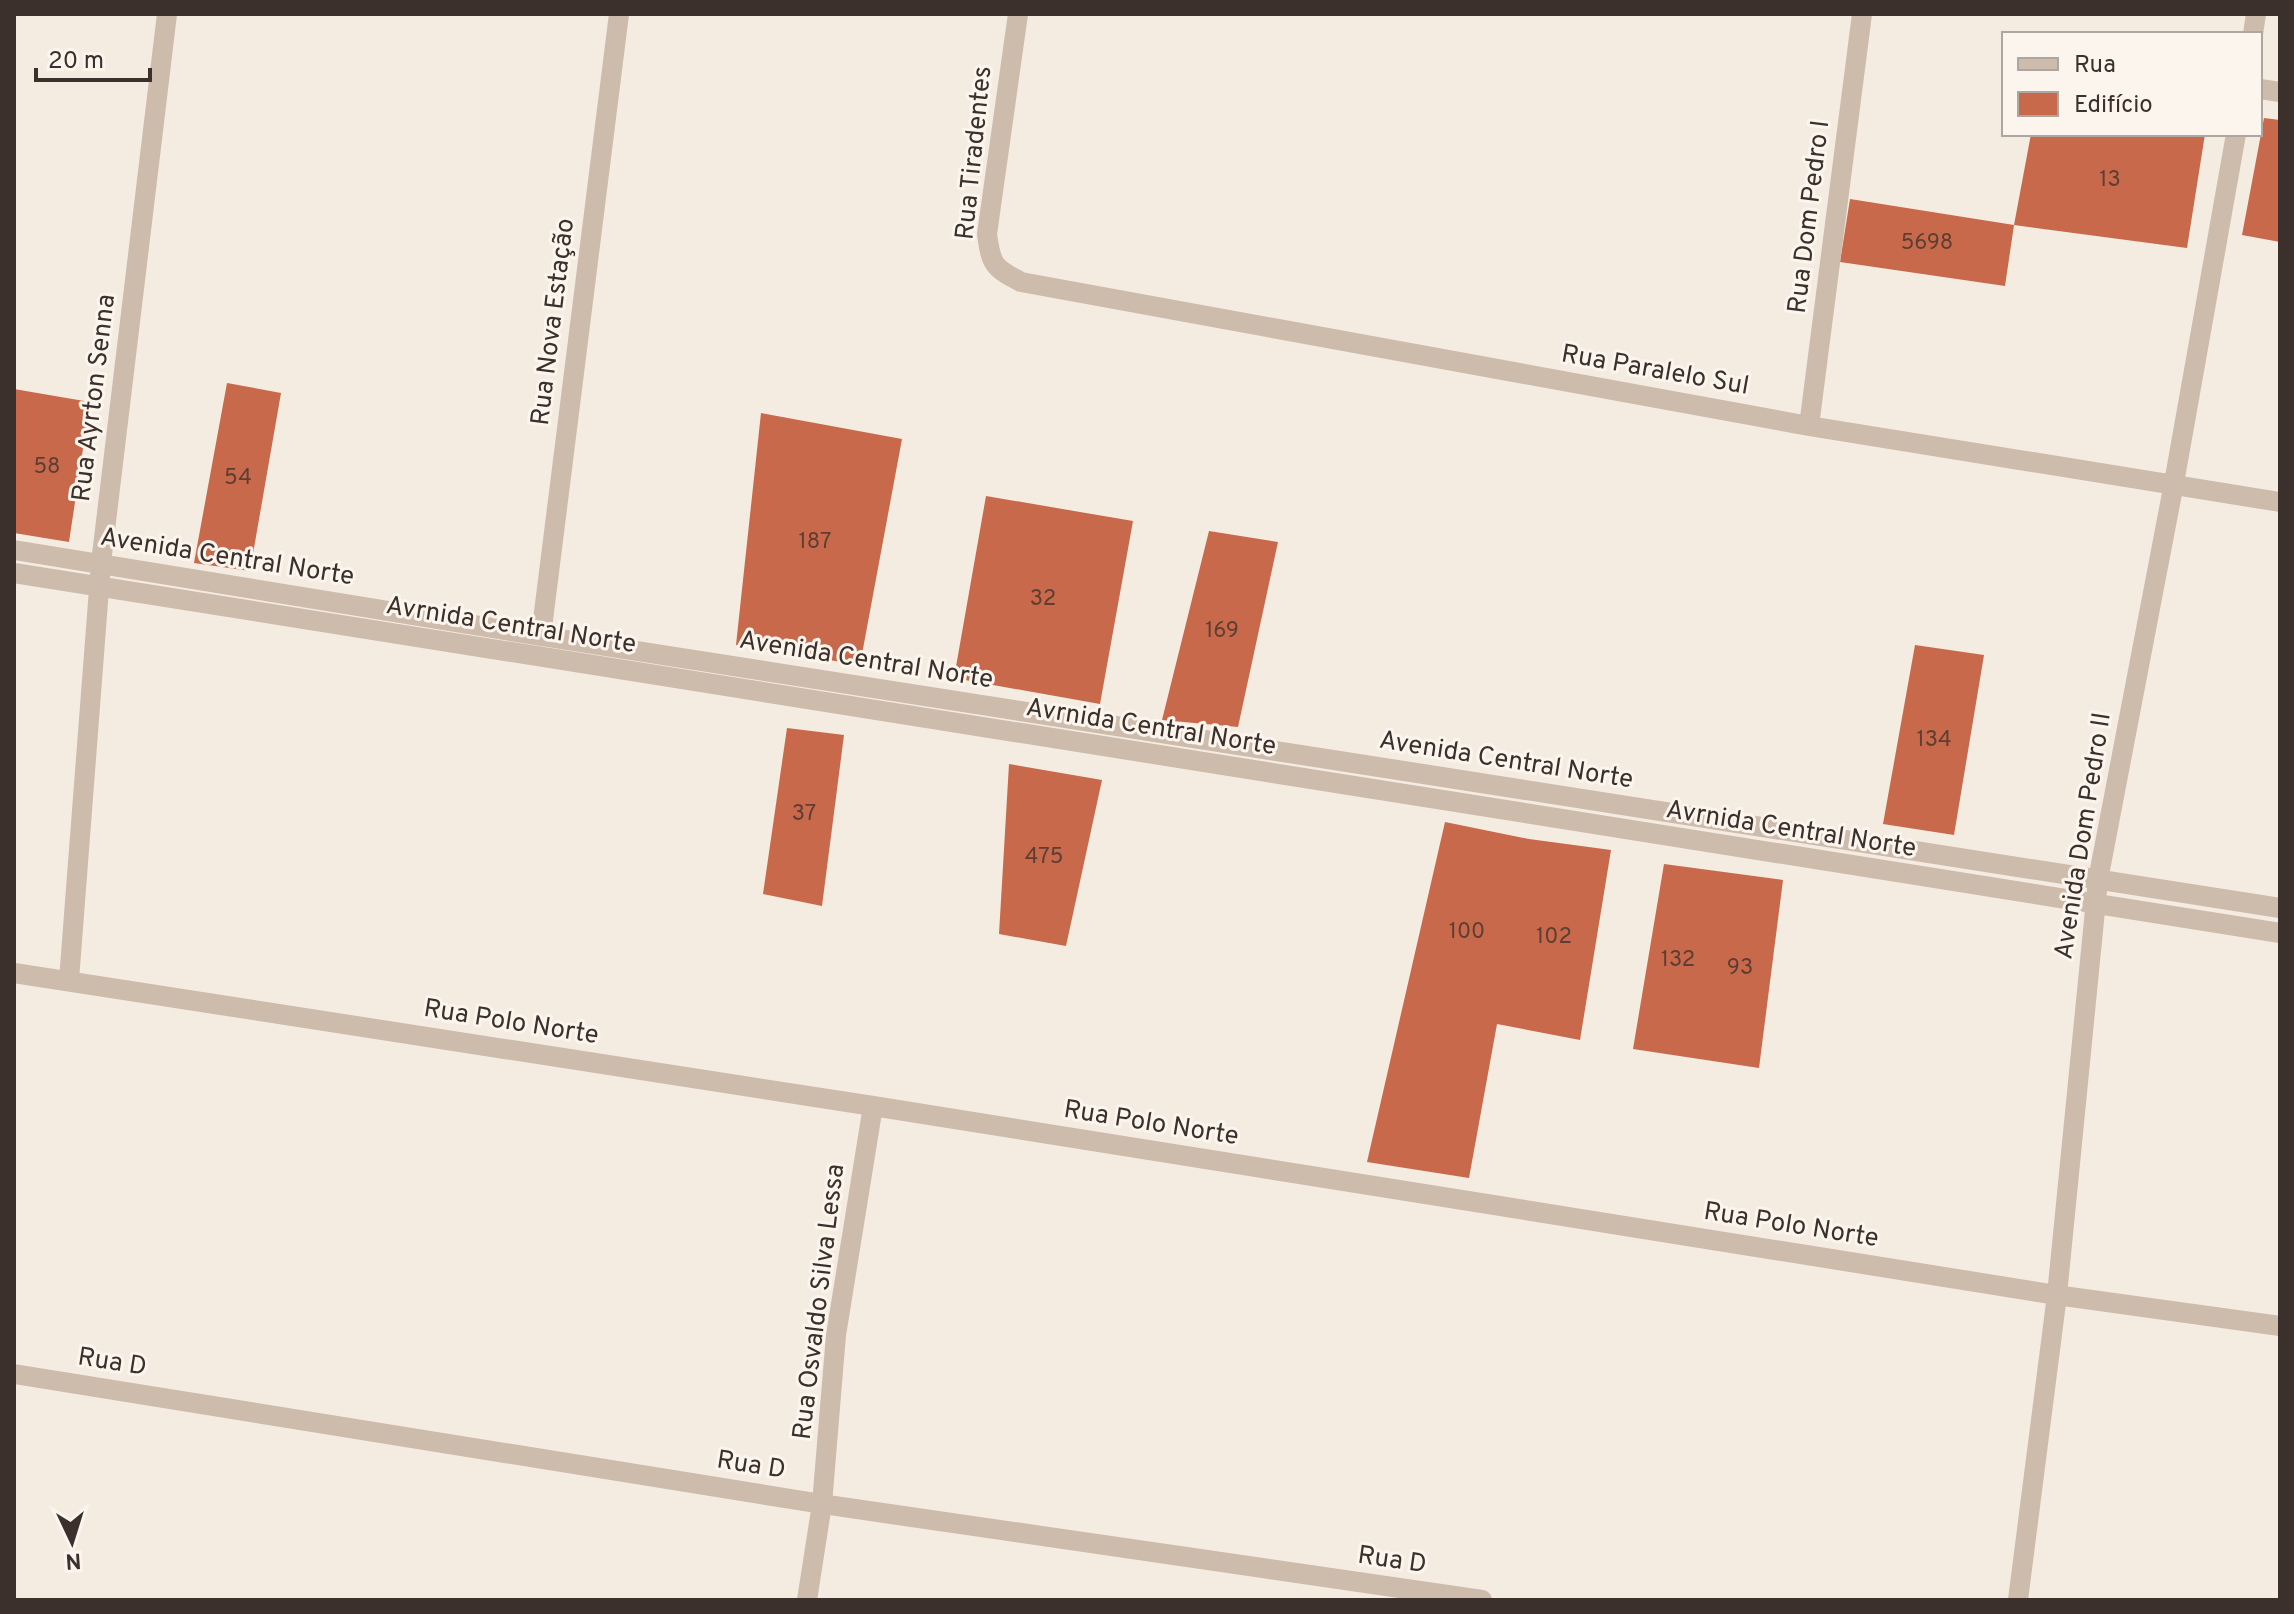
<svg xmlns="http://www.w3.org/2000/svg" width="2294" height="1614" font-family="Overpass,sans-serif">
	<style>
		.building { fill: #c8694b }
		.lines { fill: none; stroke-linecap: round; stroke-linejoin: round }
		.minor { stroke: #cdbbac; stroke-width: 20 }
		.labels { text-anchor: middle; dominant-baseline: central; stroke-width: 6; stroke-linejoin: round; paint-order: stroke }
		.number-label { font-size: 22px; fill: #5e3e33 }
		.street-label { font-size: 26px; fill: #3b302b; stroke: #fbf5ee }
	</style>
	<rect width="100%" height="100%" fill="#f4ebe1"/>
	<path class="building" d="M2264,118L2280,120V242L2242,235Z
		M2031,134H2205L2187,248L2014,225Z
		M1850,199L2014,225L2005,286L1840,262Z
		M227,383L281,393L250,571L194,563Z
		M14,389L90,402L69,542L14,533Z
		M761,413L902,439L860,665L736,645Z
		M986,496L1133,521L1100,704L954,678Z
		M1209,531L1278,542L1238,727L1162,720Z
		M1915,645L1984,655L1954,835L1883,824Z
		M787,728L844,735L822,906L763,894Z
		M1009,764L1102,780L1066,946L999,934Z
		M1445,822L1529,839L1611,850L1580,1040L1497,1024L1469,1178L1367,1162Z
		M1664,864L1783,880L1759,1068L1633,1049Z"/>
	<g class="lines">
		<path class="minor" d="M1018,14L987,234C991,265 994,268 1021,282L1809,426L2280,502
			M2253,34L2256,14
			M2260,89L2280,92
			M1809,426L1862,14
			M14,550L541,636L2280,908
			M14,573L2280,933
			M541,636L619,14
			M14,973L873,1106L2057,1295L2280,1326
			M69,980L101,563L167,14
			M14,1374L822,1504L1482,1600
			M807,1600L822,1504L836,1335L873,1106
			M2018,1600L2057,1295L2098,880L2174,483L2236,134"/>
	</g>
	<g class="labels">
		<g class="number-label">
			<text x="2110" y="180">13</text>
			<text x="1927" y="243">5698</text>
			<text x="47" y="467">58</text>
			<text x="238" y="478">54</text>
			<text x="815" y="542">187</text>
			<text x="1043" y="599">32</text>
			<text x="1222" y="631">169</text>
			<text x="1934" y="740">134</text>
			<text x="804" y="814">37</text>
			<text x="1044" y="857">475</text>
			<text x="1467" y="932">100</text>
			<text x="1554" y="937">102</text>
			<text x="1678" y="960">132</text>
			<text x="1740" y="968">93</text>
		</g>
		<g class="street-label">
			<text transform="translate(975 153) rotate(-84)">Rua Tiradentes</text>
			<text transform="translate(1810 217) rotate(-83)">Rua Dom Pedro I</text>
			<text transform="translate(554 322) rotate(-83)">Rua Nova Estação</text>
			<text transform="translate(1655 371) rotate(10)">Rua Paralelo Sul</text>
			<text transform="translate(95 398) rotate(-83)">Rua Ayrton Senna</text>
			<text transform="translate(227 558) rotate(9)">Avenida Central Norte</text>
			<text transform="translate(511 626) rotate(9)">Avrnida Central Norte</text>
			<text transform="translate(866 661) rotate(9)">Avenida Central Norte</text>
			<text transform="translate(1151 728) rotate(9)">Avrnida Central Norte</text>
			<text transform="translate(1506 761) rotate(9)">Avenida Central Norte</text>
			<text transform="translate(1791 830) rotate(9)">Avrnida Central Norte</text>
			<text transform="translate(2084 836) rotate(-81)">Avenida Dom Pedro II</text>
			<text transform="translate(511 1023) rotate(9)">Rua Polo Norte</text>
			<text transform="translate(1151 1124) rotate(9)">Rua Polo Norte</text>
			<text transform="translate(1791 1226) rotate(9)">Rua Polo Norte</text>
			<text transform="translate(820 1302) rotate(-83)">Rua Osvaldo Silva Lessa</text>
			<text transform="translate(112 1363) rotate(9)">Rua D</text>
			<text transform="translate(751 1466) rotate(9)">Rua D</text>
			<text transform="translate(1392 1561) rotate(8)">Rua D</text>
		</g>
	</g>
	<rect width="2294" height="1614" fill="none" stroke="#3b302b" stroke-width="32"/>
	<rect x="2002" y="32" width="260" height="104" fill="#fbf5ee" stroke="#aea6a0" stroke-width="2"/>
	<rect x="2018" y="58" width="40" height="12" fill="#cdbbac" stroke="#aea6a0" stroke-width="2"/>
	<text x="2074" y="72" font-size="24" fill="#3b302b">Rua</text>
	<rect x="2018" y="92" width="40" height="24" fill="#c8694b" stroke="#aea6a0" stroke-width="2"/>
	<text x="2074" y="112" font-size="24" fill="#3b302b">Edifício</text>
	<g transform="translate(72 1542) rotate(176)" stroke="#fbf5ee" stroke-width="6" paint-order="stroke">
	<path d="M0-6L14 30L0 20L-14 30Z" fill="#3b302b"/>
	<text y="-12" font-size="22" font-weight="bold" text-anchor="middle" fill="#3b302b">N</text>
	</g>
	<path d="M36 68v12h114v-12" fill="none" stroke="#3b302b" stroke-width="4"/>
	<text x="48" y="68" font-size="24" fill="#3b302b" stroke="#fbf5ee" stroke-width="6" paint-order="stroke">20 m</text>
</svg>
